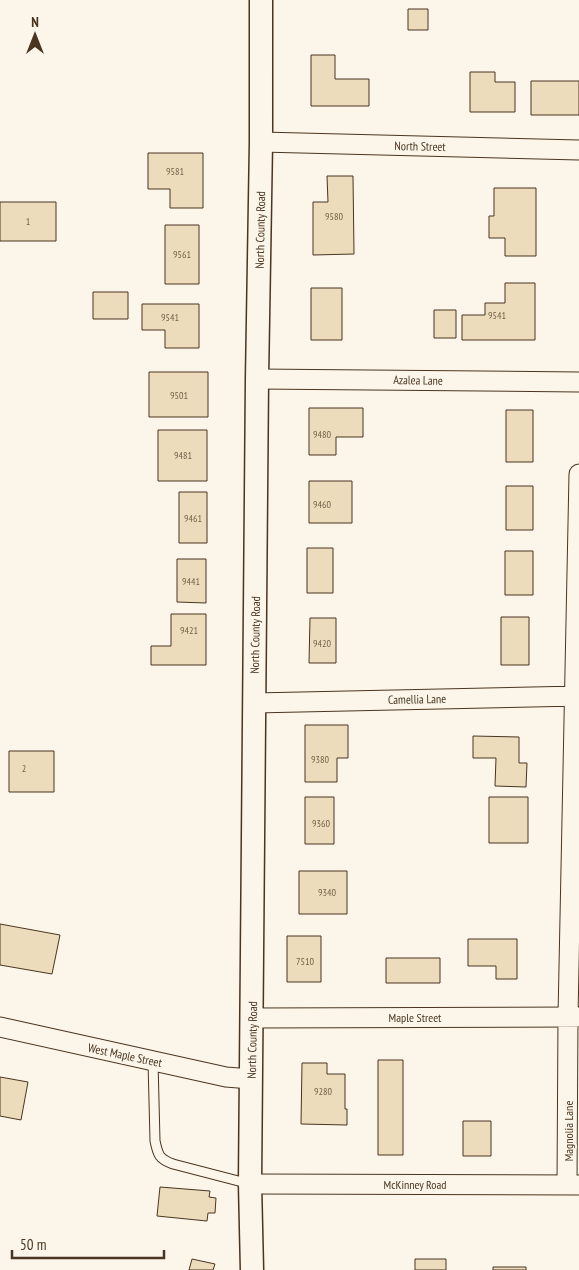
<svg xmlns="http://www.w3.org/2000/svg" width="579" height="1270" font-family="'PT Sans Narrow',sans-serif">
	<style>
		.building { fill: #ecdcbc; stroke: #4a3520 }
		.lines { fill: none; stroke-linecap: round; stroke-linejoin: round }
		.service-casing { stroke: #4a3520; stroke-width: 11 }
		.minor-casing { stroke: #4a3520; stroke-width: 21 }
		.tertiary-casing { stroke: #4a3520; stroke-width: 25 }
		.service { stroke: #fbf6e9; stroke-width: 9 }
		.minor { stroke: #fbf6e9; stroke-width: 19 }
		.tertiary { stroke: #fbf6e9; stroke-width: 22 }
		.labels { text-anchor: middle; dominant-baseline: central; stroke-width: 4; stroke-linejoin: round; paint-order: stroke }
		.number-label { font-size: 10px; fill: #725f47 }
		.street-label { font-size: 12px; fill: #4a3520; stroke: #fbf6e9 }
	</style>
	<rect width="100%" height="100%" fill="#fbf6e9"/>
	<path class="building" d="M408,9H428V30H408Z
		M311,55H335V79H369V106H311Z
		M470,72H495V82H515V112H470Z
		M531,81H579V115H531Z
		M148,153H203V208H170V189H148Z
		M327,176H353L354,254L313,255V202H328Z
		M494,188H536V256H505V238H489V216H494Z
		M0,202H56V241H0Z
		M165,225H199V284H165Z
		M505,283H535V340H462V315H485V303H505Z
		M311,288H342V340H311Z
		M93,292H128V319H93Z
		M142,304H199V348H165V330H142Z
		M434,310H456V338H434Z
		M149,372H208V417H149Z
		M309,408H363V437H336V455H309Z
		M506,410H533V462H506Z
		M158,430H207V481H158Z
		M309,481H352V523H309Z
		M506,486H533V530H506Z
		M179,492H207V543H179Z
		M307,548H333V593H307Z
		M505,551H533V595H505Z
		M177,559H206V603L177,602Z
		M171,614H206V665H151V646H171Z
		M501,617H529V665H501Z
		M310,618H336V663H309Z
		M305,725H348V758H337V782H305Z
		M473,736L519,737V763H527L526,787L495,786L496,758H473Z
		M9,751H54V792H9Z
		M305,797H334V844H305Z
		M489,797H528V843H489Z
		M299,871H347V914H299Z
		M0,924L60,935L52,974L0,965Z
		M287,936H321V982H287Z
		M468,939H517V979H496V966H468Z
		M386,958H440V983H386Z
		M378,1060H403V1155H378Z
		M302,1063H327V1074H345V1109H347V1125L301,1124Z
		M0,1077L28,1082L21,1120L0,1116Z
		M463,1121H491V1156H463Z
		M160,1187L210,1191L209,1197L216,1198L215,1213H208L207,1221L157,1216Z
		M192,1259L215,1264L213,1270H189Z
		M415,1259H446V1270H415Z
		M493,1267H526V1270H493Z"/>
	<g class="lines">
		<defs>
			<path id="service" d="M153,1061L155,1141C158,1155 159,1159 173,1164L250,1184"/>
			<path id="minor" d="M261,142L579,150
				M257,379L579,382
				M254,703L579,696
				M252,1018L579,1017
				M0,1027L226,1077L251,1079
				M250,1184L579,1185
				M567,1185L568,1016L579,474"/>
			<path id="tertiary" d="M252,1270L250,1184L257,379L261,142V0"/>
		</defs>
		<use href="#service" class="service-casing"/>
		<use href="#minor" class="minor-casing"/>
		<use href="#tertiary" class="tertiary-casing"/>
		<use href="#service" class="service"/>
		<use href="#minor" class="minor"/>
		<use href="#tertiary" class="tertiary"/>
	</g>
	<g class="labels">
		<g class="number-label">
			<text x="175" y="171">9581</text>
			<text x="334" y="216">9580</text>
			<text x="28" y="221">1</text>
			<text x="182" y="254">9561</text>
			<text x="497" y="315">9541</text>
			<text x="170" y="317">9541</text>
			<text x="179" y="395">9501</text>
			<text x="322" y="434">9480</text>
			<text x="183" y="455">9481</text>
			<text x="322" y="504">9460</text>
			<text x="193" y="518">9461</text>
			<text x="191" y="581">9441</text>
			<text x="189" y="630">9421</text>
			<text x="322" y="643">9420</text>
			<text x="320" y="759">9380</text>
			<text x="24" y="768">2</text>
			<text x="321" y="823">9360</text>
			<text x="327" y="892">9340</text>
			<text x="305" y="961">7510</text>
			<text x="323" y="1091">9280</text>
		</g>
		<g class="street-label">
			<text transform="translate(420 146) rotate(1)">North Street</text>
			<text transform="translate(260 230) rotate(-89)">North County Road</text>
			<text transform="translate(418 380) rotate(1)">Azalea Lane</text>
			<text transform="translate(255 635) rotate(-89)">North County Road</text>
			<text transform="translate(417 699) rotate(-1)">Camellia Lane</text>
			<text x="415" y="1017">Maple Street</text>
			<text transform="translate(252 1040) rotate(-89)">North County Road</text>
			<text transform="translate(125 1055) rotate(12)">West Maple Street</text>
			<text transform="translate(568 1131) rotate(-90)">Magnolia Lane</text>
			<text x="415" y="1184">McKinney Road</text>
		</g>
	</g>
	<g transform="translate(35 35)" stroke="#fbf6e9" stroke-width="4" paint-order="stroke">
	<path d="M0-4L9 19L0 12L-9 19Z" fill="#4a3520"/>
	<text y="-8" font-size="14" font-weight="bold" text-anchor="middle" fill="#4a3520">N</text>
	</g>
	<path d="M12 1250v8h152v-8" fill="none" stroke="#4a3520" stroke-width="2.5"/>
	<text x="20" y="1250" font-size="15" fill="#4a3520" stroke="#fbf6e9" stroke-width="4" paint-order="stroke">50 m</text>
</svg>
